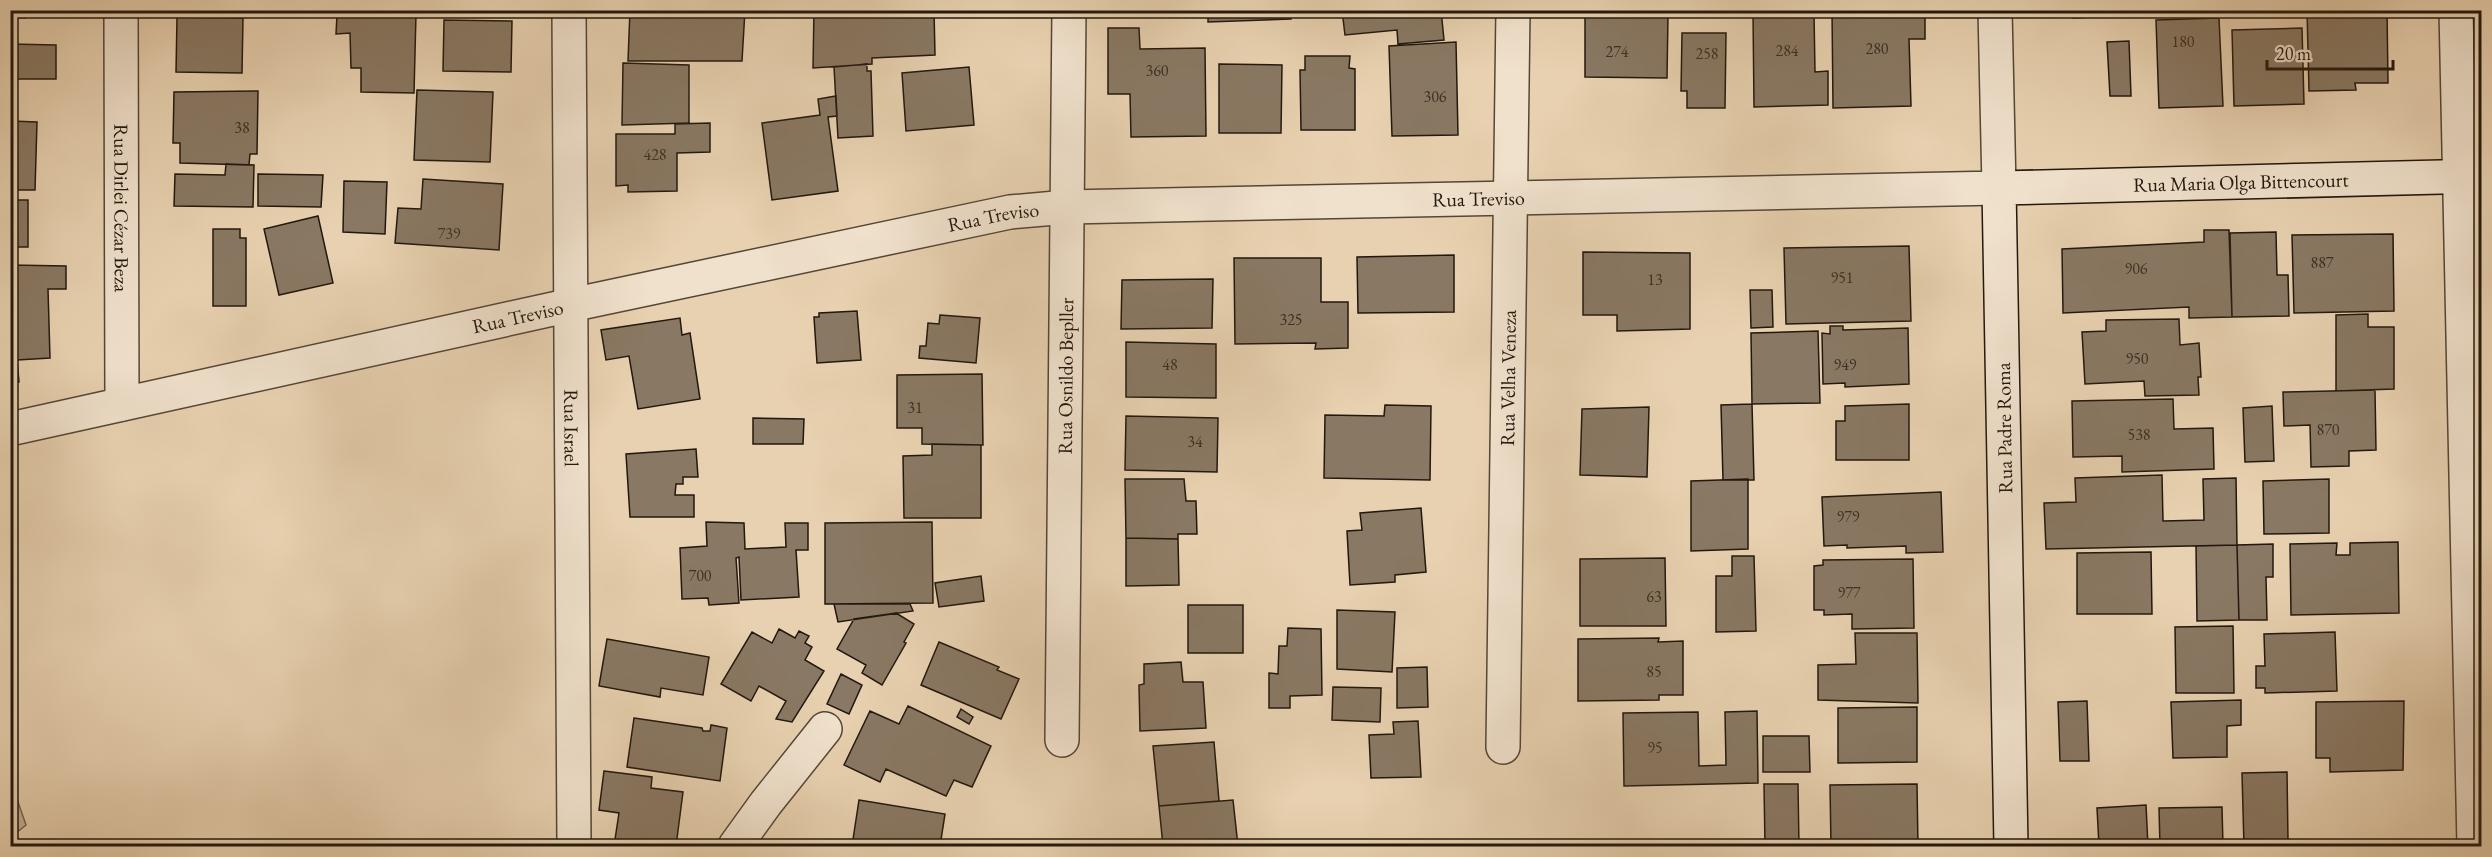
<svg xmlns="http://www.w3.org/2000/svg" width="2492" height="857" font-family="'EB Garamond',serif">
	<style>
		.green { fill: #c6b295; stroke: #746552; stroke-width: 1.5 }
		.building { fill: #897863; stroke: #22180f; stroke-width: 1.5 }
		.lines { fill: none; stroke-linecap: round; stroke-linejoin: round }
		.street-casing { stroke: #544637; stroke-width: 36 }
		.secondary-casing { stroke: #22180f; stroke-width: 36 }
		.street { stroke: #f0e1cc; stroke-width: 33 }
		.secondary { stroke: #f0e1cc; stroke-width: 33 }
		.labels { text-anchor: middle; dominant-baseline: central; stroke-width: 6; stroke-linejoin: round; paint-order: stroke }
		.number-label { font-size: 16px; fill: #3c3024 }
		.street-label { font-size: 20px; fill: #22180f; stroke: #f0e1cc }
	</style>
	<rect width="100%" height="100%" fill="#e8d1b0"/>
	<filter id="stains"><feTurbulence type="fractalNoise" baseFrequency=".00333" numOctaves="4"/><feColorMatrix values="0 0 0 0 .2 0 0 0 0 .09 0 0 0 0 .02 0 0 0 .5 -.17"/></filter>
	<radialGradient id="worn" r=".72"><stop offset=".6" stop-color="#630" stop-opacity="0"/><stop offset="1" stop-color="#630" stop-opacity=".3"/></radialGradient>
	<path class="green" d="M10,779L26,825L11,837H10Z"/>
	<path class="building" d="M10,10H25V18L10,17Z
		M337,10H375V14L337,15Z
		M630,10H745L742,61H628Z
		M814,10H934L935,55L872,58V64L813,68Z
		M1208,10H1291V19L1208,22Z
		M1342,10H1441L1444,40L1398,44L1397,30L1345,35Z
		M1759,10H1807V13H1814L1815,72L1828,71V105L1754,107L1753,14L1759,13Z
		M1832,10H1925V39H1909L1911,106L1833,108Z
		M2049,10H2136L2137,15L2073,18V13L2049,14Z
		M2307,10H2387L2388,83H2355L2356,90L2309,91Z
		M374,14H416L414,93L361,92V68H351L350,33L336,34L337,15Z
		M1585,14L1668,15L1667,78L1585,77Z
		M177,17L243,18L242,73L176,72Z
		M2219,18L2223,106L2159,108L2156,20Z
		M444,20L512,21L511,72L443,71Z
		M1108,28H1139L1140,49L1205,48L1206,136L1131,137L1130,94H1108Z
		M2302,28L2304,104L2234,106L2232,30Z
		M1682,33H1726L1725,108H1687V91H1681Z
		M2129,41L2131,96H2110L2107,42Z
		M1456,42L1458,135L1392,136L1389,46Z
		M10,44L56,45V79H10Z
		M1305,56H1350L1349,68L1355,69V130H1301L1300,70H1305Z
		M623,63L689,65V123L622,125Z
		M867,64V71H871L873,136L838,138L834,67Z
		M1219,64L1282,65L1281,133H1219Z
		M969,67L974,125L906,131L902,73Z
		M417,90L493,92L490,162L414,160Z
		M258,91L257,154H250L249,165L180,163V143H173L174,92Z
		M836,96L837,116L828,117L838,191L772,200L762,123L820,115L818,99Z
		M10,121L37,122L35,190H10Z
		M710,123V152L677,153V191L628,192V185L616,186V134H675V124Z
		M226,164L254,165L253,207L174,206L175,174L225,175Z
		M258,174L323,175L321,207L258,206Z
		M423,179L503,184L499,250L395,243L398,208L421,209Z
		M344,181L387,182L385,234L343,232Z
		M10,200H28V247H10Z
		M318,216L333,283L279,295L264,229Z
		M213,229H240V238H246V306H213Z
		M2204,230H2229L2232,317L2189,318V307L2063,313L2062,249L2204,242Z
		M2276,232L2277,275H2288L2289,316L2232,317L2230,233Z
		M2393,234L2394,311L2294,313L2292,235Z
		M1909,246L1911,321L1786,324L1784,248Z
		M1583,252L1690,253V329L1617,331V315H1583Z
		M1454,255V312L1358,313L1357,257Z
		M1234,258H1321V302H1348V348L1315,349L1316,343L1235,344Z
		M10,265L66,266V289H48L50,358L17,360L19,382L10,384Z
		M1213,279L1212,328L1121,329L1122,280Z
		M1750,290H1772L1773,327L1751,328Z
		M857,311L861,360L817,363L814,317H819V313Z
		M2368,314V327H2394V389L2336,391V315Z
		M940,315L980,318L976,363L919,358L920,346H926L928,323L939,324Z
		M680,318L682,335L690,333L700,399L638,409L629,356L606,360L601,330Z
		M2179,319L2180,345L2199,343L2201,377H2198L2199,395L2145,396L2144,381L2085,384L2082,332L2106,331V320Z
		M1830,326H1843V330L1908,328L1909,384L1845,387V383L1823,384L1822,333L1830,334Z
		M1818,331L1820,403L1752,404L1751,333Z
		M1126,342L1216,344V398L1126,397Z
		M982,374L983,445L922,444V428H897V375Z
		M2375,390L2376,450L2349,451V466L2311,467L2310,425L2284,426L2283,392Z
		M2173,399L2174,429L2213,428L2214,469L2122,472V456L2073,457L2072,401Z
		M1752,404L1754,480H1723L1721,405Z
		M1909,404V460H1836V421H1845V406Z
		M1385,405L1431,406L1430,480L1324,478L1325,415L1384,416Z
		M2272,406L2274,461L2245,462L2243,408Z
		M1649,407L1647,477L1580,475L1582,409Z
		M1126,416L1218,418L1217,472L1125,470Z
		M753,418L804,419L803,444H753Z
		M932,444L981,445V518H904L903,456L932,455Z
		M696,449L698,477H683V484H676L675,495H694V517H630L626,454Z
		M2162,475L2163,521L2204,520L2203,479L2236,478L2237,545L2046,549L2044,503L2076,502L2075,478Z
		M1125,479H1184L1186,501H1196L1197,534H1178V539L1126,538Z
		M1748,479V549L1691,551V481Z
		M2329,479V533L2264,534L2263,481Z
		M1941,492L1943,552L1906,553V546L1847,548V545L1824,546L1822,497Z
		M1421,508L1426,572L1395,575V582L1350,585L1347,531L1362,530L1360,513Z
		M706,522L744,523L745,549L786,547L785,523H808V550H796L799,597L741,600L739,557L736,558L739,603L709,605L708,598L682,599L680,548L707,546Z
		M932,522L933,603L825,604V523Z
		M1126,538L1178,539L1179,585L1126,586Z
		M2398,542L2399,613L2291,615L2290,544L2337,543L2336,555H2350V543Z
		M2273,544V577H2266L2267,620H2239L2237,545Z
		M2237,545L2239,620L2197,621L2196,546Z
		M2151,552L2152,614H2077V553Z
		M1732,556H1754L1756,631L1716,632V576H1732Z
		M1665,558L1666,626H1580V559Z
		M1913,559L1914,628L1852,629V614L1824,615V610H1814V566L1823,565V560Z
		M981,576L984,601L939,607L935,583Z
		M834,604H910L913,611L838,622Z
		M1188,605H1243V653H1188Z
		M1337,610L1395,612L1392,672L1337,669Z
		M896,613L914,624L904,642L906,643L882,685L862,673L866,665L837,649L854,619Z
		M2233,626L2234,693H2176L2175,627Z
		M1288,628L1321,629L1322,695L1290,696V708H1269V673L1278,674L1279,646H1287Z
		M779,629L795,638L799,631L809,636L805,643L812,647L805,660L824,671L792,722L776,719L786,701L759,686L751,701L721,684L752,632L772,643Z
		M2335,632L2337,691L2265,693V688H2256V666H2265L2264,634Z
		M1855,633H1917L1918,703L1818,700V665L1856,664Z
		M1659,638L1658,642L1683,641V695H1659V700L1578,701V639Z
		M607,639L709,657L703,695L661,688L660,697L599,686Z
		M939,642L999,667L997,670L1019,679L1001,719L921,685Z
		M1181,662L1183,682H1203L1206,728L1140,731L1139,685L1144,684V664Z
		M1427,667L1428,707L1397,708V668Z
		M841,674L862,685L849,714L827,704Z
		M1333,687L1381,688L1380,722L1332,720Z
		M2241,700V725L2227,726V757L2173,758L2171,702Z
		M2087,701L2089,761H2060L2058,702Z
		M2404,701L2403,770L2330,772V758H2316V702Z
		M908,706L991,746L972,787L954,780L946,796L886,769L880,782L844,765L870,711L899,724Z
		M1917,707V762L1838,763V708Z
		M961,709L973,717L969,724L957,717Z
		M1757,711L1758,783L1624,786L1623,713L1698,712L1699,766L1726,765L1725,712Z
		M634,718L702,728L703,731H710L711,725L727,728L720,781L627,767Z
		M1418,721L1421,777L1371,778L1369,735L1394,734L1393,722Z
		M1763,736H1809L1810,772H1763Z
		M1214,742L1219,801L1159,806L1153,746Z
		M604,771L652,777L651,788L683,792L676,846H614L619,813L599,810Z
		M2287,772L2288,840H2275V844L2244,846L2242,773Z
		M1764,784H1798L1799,846H1765Z
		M1917,784L1918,846H1831L1830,785Z
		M859,800L945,814L940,846H852Z
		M1233,800L1238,846H1163L1159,806Z
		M2146,805L2148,846H2099L2097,808Z
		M2222,807L2223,846H2160L2159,808Z"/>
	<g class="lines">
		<defs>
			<g id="street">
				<path id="s1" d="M121,10L122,404"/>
				<path id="s2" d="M569,10L574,846"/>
				<path d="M2456,10L2474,846"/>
				<path id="s3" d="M10,429L571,305L1010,212L1067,207L1999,188L1995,10"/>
				<path id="s4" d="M1062,740L1069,10"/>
				<path id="s5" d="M1503,747L1513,10"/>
				<path d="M735,846L766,803L825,729"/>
			</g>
			<g id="secondary">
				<path id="s6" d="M2011,846L1999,188L2482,176"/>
			</g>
		</defs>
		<use href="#street" class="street-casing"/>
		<use href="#secondary" class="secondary-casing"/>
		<use href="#street" class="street"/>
		<use href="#secondary" class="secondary"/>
	</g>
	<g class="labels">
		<g class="number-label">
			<text x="2183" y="41">180</text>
			<text x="1877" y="48">280</text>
			<text x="1787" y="50">284</text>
			<text x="1617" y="51">274</text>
			<text x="1707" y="53">258</text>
			<text x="1157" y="70">360</text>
			<text x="1435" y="96">306</text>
			<text x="242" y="127">38</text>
			<text x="655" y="154">428</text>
			<text x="449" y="233">739</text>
			<text x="2322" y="262">887</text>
			<text x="2136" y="268">906</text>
			<text x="1842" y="277">951</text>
			<text x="1655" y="279">13</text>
			<text x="1291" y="319">325</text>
			<text x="2137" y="358">950</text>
			<text x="1170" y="364">48</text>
			<text x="1845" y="364">949</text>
			<text x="915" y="407">31</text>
			<text x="2328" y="429">870</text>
			<text x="2139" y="434">538</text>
			<text x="1195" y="441">34</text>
			<text x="1848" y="516">979</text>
			<text x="700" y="575">700</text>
			<text x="1849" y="592">977</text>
			<text x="1654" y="596">63</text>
			<text x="1654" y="671">85</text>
			<text x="1655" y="747">95</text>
		</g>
		<g class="street-label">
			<text stroke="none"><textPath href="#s6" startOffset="900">Rua Maria Olga Bittencourt</textPath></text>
			<text stroke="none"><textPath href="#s3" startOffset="1492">Rua Treviso</textPath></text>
			<text stroke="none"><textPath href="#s1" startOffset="198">Rua Dirlei Cézar Beza</textPath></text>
			<text stroke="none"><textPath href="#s3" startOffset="1006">Rua Treviso</textPath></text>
			<text stroke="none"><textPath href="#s3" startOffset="520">Rua Treviso</textPath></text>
			<text stroke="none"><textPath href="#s4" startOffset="364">Rua Osnildo Bepller</textPath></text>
			<text stroke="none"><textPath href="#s5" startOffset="369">Rua Velha Veneza</textPath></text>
			<text stroke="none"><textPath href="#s2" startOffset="418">Rua Israel</textPath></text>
			<text transform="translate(2004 428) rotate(-91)">Rua Padre Roma</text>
		</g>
	</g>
	<rect width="2492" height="857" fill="none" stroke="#e8d1b0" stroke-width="36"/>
	<rect x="12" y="12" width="2468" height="833" fill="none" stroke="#22180f" stroke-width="3"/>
	<rect x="18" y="18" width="2456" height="821" fill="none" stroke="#22180f" stroke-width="1.5"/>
	<path d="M2267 60v9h126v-9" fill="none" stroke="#22180f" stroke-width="3"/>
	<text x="2276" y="60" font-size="18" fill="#22180f" stroke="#f0e1cc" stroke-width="4.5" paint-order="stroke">20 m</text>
	<rect width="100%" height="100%" filter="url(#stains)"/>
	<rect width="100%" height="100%" fill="url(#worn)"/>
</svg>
